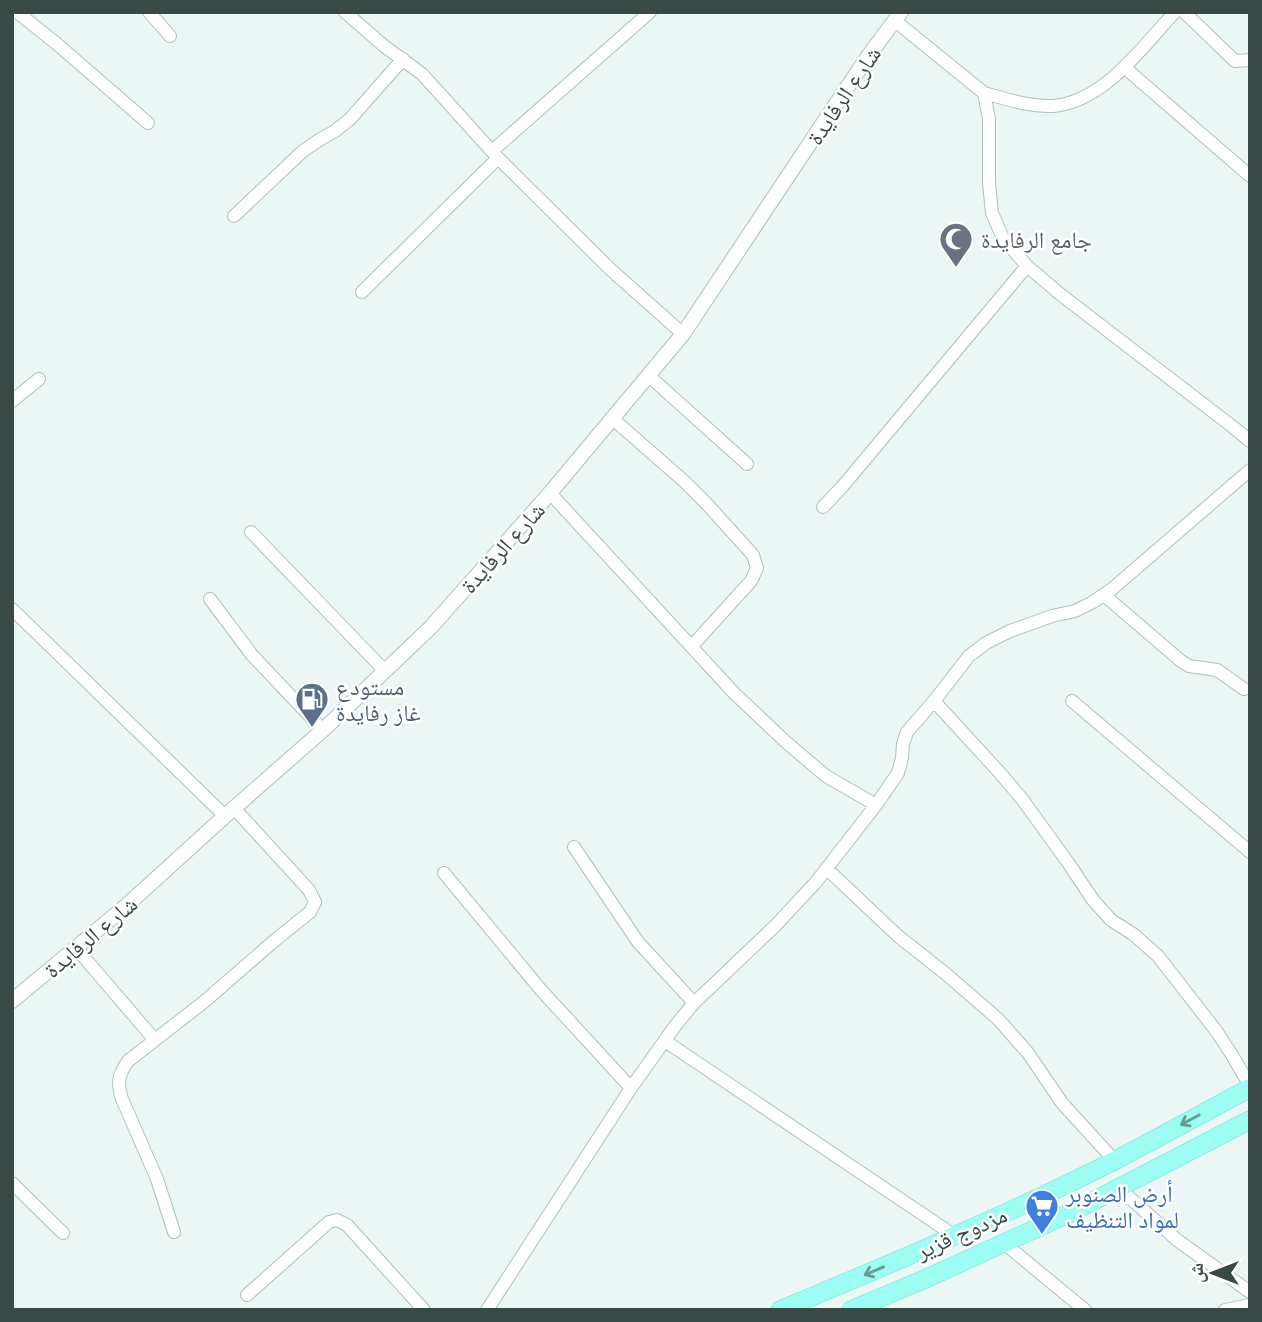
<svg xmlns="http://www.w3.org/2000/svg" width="1262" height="1322" font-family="'Golos Text','Noto Naskh Arabic',sans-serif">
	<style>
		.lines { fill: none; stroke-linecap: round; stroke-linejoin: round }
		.minor-casing { stroke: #aec1be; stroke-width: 14 }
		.tertiary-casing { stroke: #aec1be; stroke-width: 16 }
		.primary-casing { stroke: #6be4d5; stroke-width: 19 }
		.minor { stroke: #fff; stroke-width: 12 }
		.tertiary { stroke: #fff; stroke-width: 14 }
		.primary { stroke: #9dfdf3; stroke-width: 18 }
		.oneway { stroke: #669b94 }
		.labels { text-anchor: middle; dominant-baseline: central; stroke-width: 5; stroke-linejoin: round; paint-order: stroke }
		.street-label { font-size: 23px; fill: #394a46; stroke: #fff }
		.worship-label { font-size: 23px; fill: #5b616d; stroke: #fff; text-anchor: start }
		.service-label { font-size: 23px; fill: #4e5e75; stroke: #fff; text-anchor: start }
		.shop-label { font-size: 23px; fill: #366cbe; stroke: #fff; text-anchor: start }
	</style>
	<rect width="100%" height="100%" fill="#ecf6f4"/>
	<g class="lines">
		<defs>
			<path id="minor" d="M17,12L57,44L148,123
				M149,12L170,36
				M345,12L384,46L422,74L498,158L610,269L683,334
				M1184,12L1235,61L1250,60
				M894,20L984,93L989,119V183L992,213L1003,238L1027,266L1060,294L1233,427L1250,441
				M1124,67L1250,176
				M984,93C1006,99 1030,107 1053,106C1104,102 1142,47 1175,12
				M492,151L650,12
				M234,216L303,151L319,140L335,131L350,119L403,59
				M362,292L498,158
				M649,376L747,464
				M12,401L39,379
				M613,419L685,482L705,502L753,555L757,568L751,581L692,646
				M550,493L734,693L787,743L826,776L876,805
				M823,507L842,487L1027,266
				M251,532L385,671
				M1104,595L1181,661L1189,666L1217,670L1244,689
				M210,599L252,655L323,730
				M12,609L225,816
				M934,701L1000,773L1022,799L1069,864L1093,900L1111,920L1133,934L1158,956L1217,1032L1232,1055L1250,1086
				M1072,701L1250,852
				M574,847L638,942L694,1003
				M827,869L898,936L946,974L998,1019L1028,1053L1062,1103L1114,1160
				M444,873L541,990L631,1088
				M76,948L154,1039
				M665,1041L955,1236
				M12,1183L63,1233
				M1120,1189L1177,1240L1250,1292
				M174,1232L157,1179L122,1099C117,1083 118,1075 128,1061L205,1001L274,941L310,912L315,902L309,890L234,808
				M1005,1244L1085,1310
				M247,1295L329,1222L337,1220L347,1225L424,1310
				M487,1310L631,1088L675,1026L694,1003L776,925L816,882L876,805L898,773L902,758L903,744L907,732L934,701L969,656L986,643L1010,631L1052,616L1075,611L1093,602L1112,589L1250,470
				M1225,1310L1250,1305"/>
			<path id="tertiary" d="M12,1001L126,906L225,816L323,730L431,627L550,493L683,334L822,125L869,55L901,12"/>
			<path id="primary" d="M780,1310C893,1263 1005,1216 1114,1161C1160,1137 1205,1112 1250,1088
				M851,1310L925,1279L1070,1213L1250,1120"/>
		</defs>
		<use href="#minor" class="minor-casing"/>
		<use href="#tertiary" class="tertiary-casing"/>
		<use href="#primary" class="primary-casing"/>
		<use href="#minor" class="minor"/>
		<use href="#tertiary" class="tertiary"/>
		<use href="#primary" class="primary"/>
	</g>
	<defs><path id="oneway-shaft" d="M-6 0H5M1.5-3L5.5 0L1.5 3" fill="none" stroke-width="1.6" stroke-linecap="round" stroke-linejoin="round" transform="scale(1.75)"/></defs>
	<g class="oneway">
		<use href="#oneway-shaft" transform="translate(1190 1120) rotate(152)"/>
		<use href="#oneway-shaft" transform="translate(874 1271) rotate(157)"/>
	</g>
	<defs>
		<symbol id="mosque-pin" viewBox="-11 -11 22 30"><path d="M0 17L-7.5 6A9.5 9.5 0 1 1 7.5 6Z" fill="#6b7280" stroke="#fff"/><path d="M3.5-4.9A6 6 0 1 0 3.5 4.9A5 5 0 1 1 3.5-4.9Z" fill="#fff"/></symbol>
		<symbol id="fuel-pin" viewBox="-11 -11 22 30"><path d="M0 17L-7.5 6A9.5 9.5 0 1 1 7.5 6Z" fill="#5c6f8a" stroke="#fff"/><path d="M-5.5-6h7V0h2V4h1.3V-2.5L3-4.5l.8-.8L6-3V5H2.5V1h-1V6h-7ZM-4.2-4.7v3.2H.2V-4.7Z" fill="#fff"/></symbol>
		<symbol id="supermarket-pin" viewBox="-11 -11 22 30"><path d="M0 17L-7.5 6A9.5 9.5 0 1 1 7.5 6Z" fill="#3f7fe0" stroke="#fff"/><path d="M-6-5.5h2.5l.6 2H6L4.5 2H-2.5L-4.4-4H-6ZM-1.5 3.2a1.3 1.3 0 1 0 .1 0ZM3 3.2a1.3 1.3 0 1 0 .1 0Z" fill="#fff"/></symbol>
	</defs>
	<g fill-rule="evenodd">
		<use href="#mosque-pin" x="937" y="220" width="38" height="52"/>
		<use href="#fuel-pin" x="293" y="680" width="38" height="52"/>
		<use href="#supermarket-pin" x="1023" y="1187" width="38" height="52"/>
	</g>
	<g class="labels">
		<g class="street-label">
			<text transform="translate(843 95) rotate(-56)">شارع الرفايدة</text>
			<text transform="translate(502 547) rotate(-48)">شارع الرفايدة</text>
			<text transform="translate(90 936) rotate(-40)">شارع الرفايدة</text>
			<text transform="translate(961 1232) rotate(-24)">مزدوج قزير</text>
		</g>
		<g class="worship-label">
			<text x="981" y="239">جامع الرفايدة</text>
		</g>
		<g class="service-label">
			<text x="336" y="686">مستودع<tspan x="336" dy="26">غاز رفايدة</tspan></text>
		</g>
		<g class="shop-label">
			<text x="1066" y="1193">أرض الصنوبر<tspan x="1066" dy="26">لمواد التنظيف</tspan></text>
		</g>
	</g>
	<rect width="1262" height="1322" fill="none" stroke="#394a46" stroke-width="28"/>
	<g transform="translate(1213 1273) rotate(270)" stroke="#ffffff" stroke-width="5" paint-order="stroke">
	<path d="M0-5L12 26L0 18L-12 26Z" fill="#394a46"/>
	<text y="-10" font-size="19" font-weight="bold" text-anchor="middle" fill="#394a46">ش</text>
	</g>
</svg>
